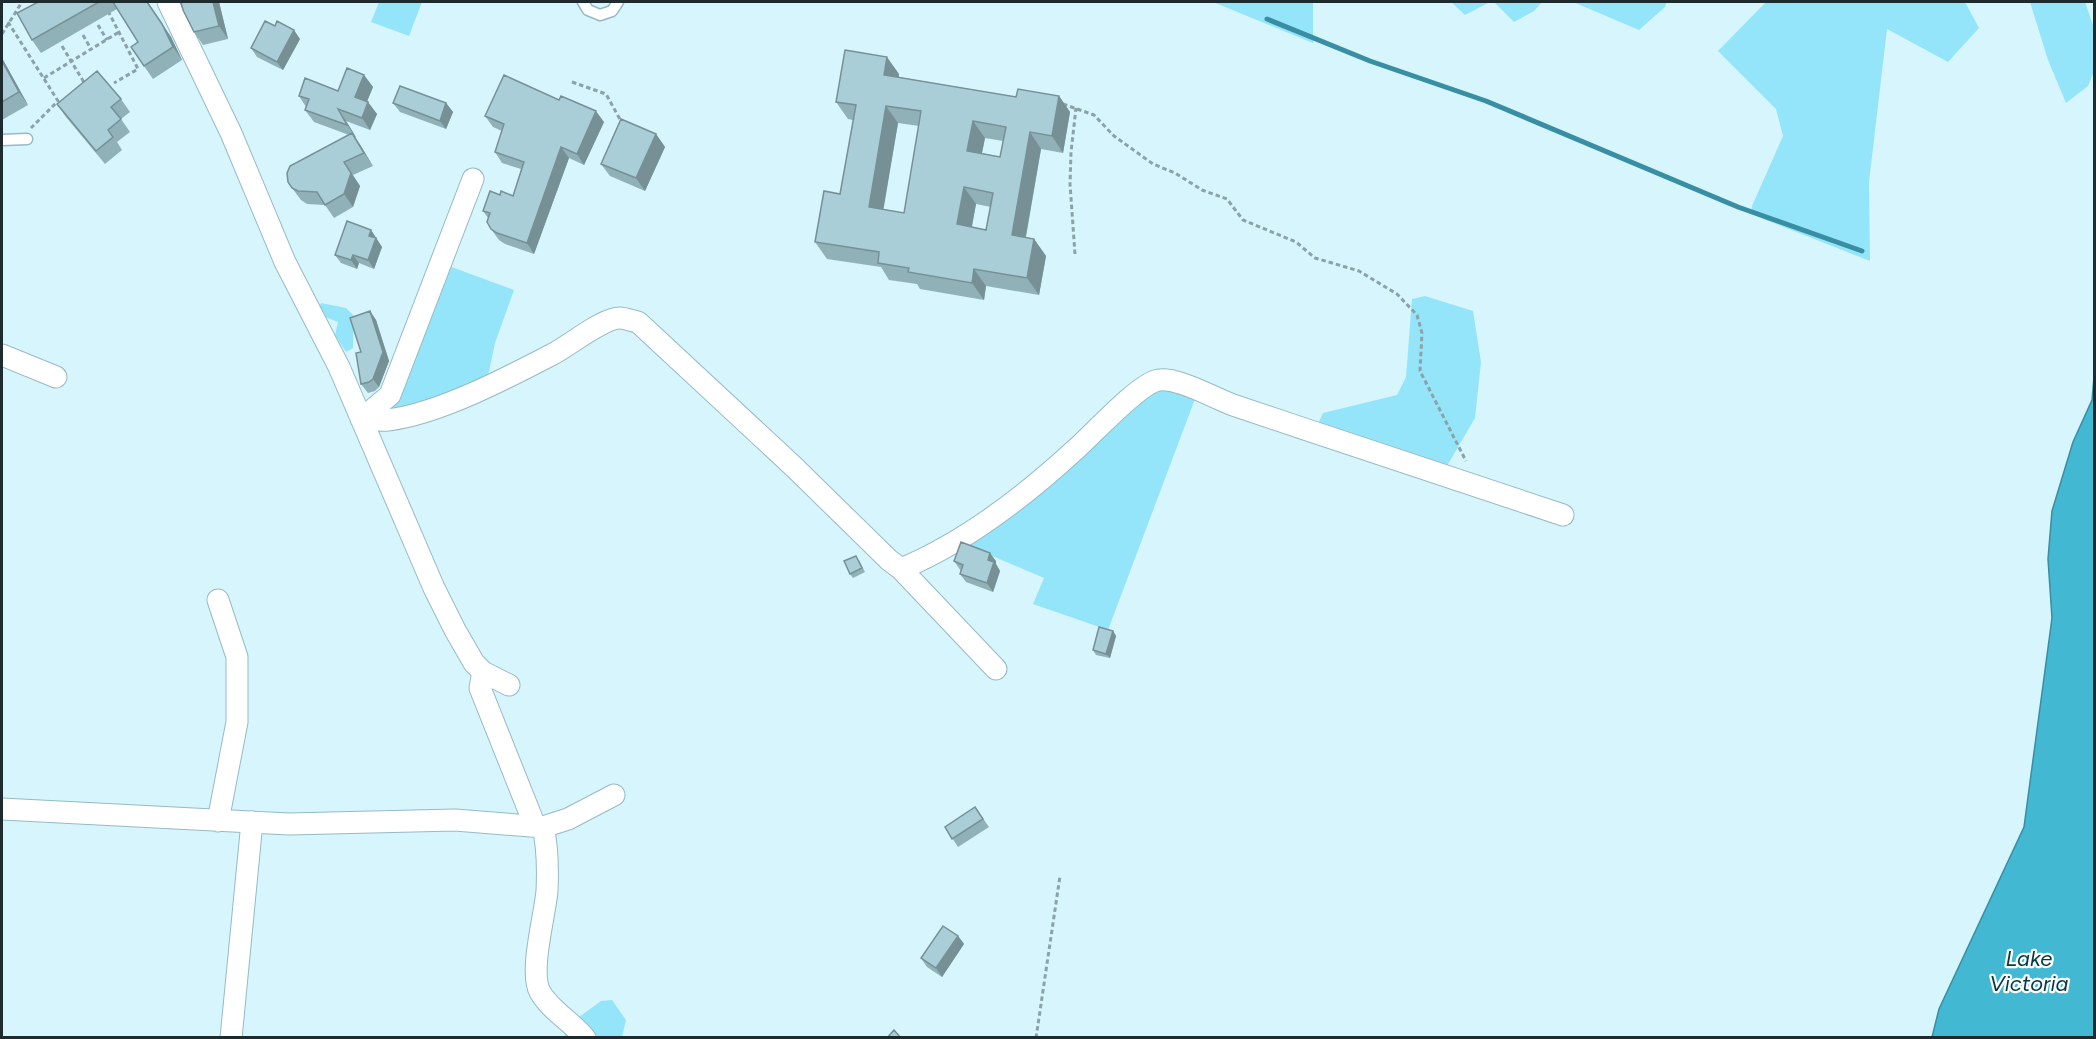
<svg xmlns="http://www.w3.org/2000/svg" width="2096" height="1039" font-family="Figtree,sans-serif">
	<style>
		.green { fill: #95e5fa }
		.water { fill: #43b8d3; stroke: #388ea2; stroke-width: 1.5 }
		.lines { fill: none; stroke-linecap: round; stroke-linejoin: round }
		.stream { stroke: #388ea2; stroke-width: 5 }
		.lane-casing { stroke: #96bac4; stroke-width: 13 }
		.street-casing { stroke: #96bac4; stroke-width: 23 }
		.path { stroke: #8ba2a8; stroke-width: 3; stroke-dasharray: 4.5 3; stroke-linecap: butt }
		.lane { stroke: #fff; stroke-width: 10 }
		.street { stroke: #fff; stroke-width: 21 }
		.wall { fill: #91b1b9; fill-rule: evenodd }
		.shaded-wall { fill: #769096 }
		.building { fill: #a9ced7; stroke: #769096; stroke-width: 1.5; fill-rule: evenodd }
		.labels { text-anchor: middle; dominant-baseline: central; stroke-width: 4.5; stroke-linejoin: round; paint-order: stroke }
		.water-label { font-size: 22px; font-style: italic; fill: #023a45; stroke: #fcfcfc }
	</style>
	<rect width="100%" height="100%" fill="#d7f5fd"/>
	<path class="green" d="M379,2H422L409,36L371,22Z
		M1213,2H1313V43Z
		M1451,2H1490L1465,15Z
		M1494,2H1542L1534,11L1514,22Z
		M1573,2H1667L1665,7L1639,30Z
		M1766,2H1965L1979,28L1948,62L1887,29L1869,182L1870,261L1751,214L1752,206L1783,136L1776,109L1718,51Z
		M2030,2H2085L2094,28V72L2088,86L2066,103L2048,60Z
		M446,265L514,290L495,343L487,381L431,403L381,411Z
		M1425,296L1473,311L1481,362L1475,418L1447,466L1316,428L1323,413L1397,395L1406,377L1412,299Z
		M321,303L346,308L354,316L353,348L346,352L335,335L338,322L320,315L318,309Z
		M1161,385L1195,399L1108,630L1033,604L1044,578L969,546L1057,478Z
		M612,1000L626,1020L622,1037H565L564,1028L601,1001Z"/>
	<path class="water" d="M2094,377V1037H1932L1939,1009L2024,827L2052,618L2048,559L2052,511L2073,442L2092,400Z"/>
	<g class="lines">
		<path class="stream" d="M1267,19L1370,61L1486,101L1738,207L1862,251"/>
		<defs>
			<path id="lane" d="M583,2L588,10L600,15L612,11L618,2
				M2,140L27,139"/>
			<path id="street" d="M168,2L231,133L285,262L339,367L434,588L455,630L474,663L483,672L509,685
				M2,355L56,377
				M361,419C370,419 380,421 388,420C438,414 507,378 551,355C568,347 602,318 620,318C625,318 632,321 638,322L793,466L889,560L901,569L996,669
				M361,419L390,395L473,179
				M901,569C964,543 1026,495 1076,449C1094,433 1135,388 1155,381C1174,374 1217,400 1236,406C1345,443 1455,478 1563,515
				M483,672L480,688L535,826
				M2,809L289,824L455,820L543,827L568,819L614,795
				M218,821L237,722V657L218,600
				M543,827C548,848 548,869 547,891C545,915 529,972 540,992C550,1010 572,1022 585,1038
				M231,1038L252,822"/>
		</defs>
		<use href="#lane" class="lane-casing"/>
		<use href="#street" class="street-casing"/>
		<path class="path" d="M108,11L138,69L114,83
			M8,22L58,101L31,128
			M98,25L107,40
			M2,34L22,2
			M83,35L91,49
			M62,46L85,84
			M44,78L119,32
			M572,82L606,94L622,123
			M1063,104L1094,115L1114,136L1153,164L1175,173L1202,190L1227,199L1243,220L1296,242L1315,258L1359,271L1397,294L1417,315L1422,333L1420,371L1466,461
			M1075,254L1070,184L1071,152L1076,108
			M1036,1038L1060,876"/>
		<use href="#lane" class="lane"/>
		<use href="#street" class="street"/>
	</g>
	<path class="wall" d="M38,2H148L171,37L182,60L153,79L144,66L138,42L117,9L41,53L32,40Z
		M179,2H219L228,39L203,45L194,32Z
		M300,39L283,70L257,57L251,48Z
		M2,58L28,105L2,120Z
		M899,74V77L1016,97L1059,96L1070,112L1063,153L1041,149L1026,237L1034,239L1046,256L1039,295L986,286L984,300L920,289L917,284L889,280L881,267L827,259L815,242L840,194L853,120L848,119L836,102ZM898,123L919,126L904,213L883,209ZM985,138L1003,141L1000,157L982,153ZM976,204L991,207L986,230L972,227Z
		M364,75L373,87L367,101L377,114L370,130L346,121L356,137H354L373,166L353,175L360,186L353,207L334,218L325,205L307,204L301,200L292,188L349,135L314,122L305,110L306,107L299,96L338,91Z
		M121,99L130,112L121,119L130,132L117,142L122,150L105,164L66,117L57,104Z
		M393,103H446L453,112L446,129L400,112Z
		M485,116L604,122L584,165L569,158L534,254L505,244L499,240L491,229L488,218L483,211L500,195L513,196L521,169L502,163L495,152L502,131L493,127Z
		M656,134L665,147L645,191L610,176L601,164Z
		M371,230L382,247L374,269L359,263L357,269L341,263L335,255Z
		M370,311L376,320L389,361L379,387L375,391L368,393L361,384V352Z
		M859,560L865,572L853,578L850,574Z
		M954,561H996V564L1000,571L993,592L966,582L960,574L961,571Z
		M1113,631L1116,636L1110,658L1096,655L1093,650Z
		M975,807L989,827L958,847L945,827Z
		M958,936L964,944L942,977L927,967L921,958Z"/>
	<path class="shaded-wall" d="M147,2L171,37L182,60L173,47Z
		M213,2H219L228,39L219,26Z
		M294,30L300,39L283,70L277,62Z
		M887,57L899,74L896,92L884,75Z
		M2,58L28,105L19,92L2,61Z
		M364,75L373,87L364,109L355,97Z
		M1059,96L1070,112L1063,153L1052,136Z
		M368,102L377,114L370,130L362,118Z
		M446,103L453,112L446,129L440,121Z
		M886,106L898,123L881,224L869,207Z
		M338,109L346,121L356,137L347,125Z
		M596,111L604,122L584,165L577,154Z
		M973,121L985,138L979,167L967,151Z
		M1030,132L1041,149L1023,252L1012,235Z
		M352,133L361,146L373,166L364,153Z
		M656,134L665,147L645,191L636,178Z
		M561,147L569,158L534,254L527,243Z
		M344,162L360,186L353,207L344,194Z
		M964,187L976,204L969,241L957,224Z
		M371,230L382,247L374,269L368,260L369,236Z
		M1034,239L1046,256L1039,295L1027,278Z
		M353,255L359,263L357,269L351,260Z
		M974,269L986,286L984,300L972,283Z
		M370,311L376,320L389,361L379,387L373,379Z
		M990,553L996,561V564L1000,571L993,592L987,583L988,560Z
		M1113,631L1116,636L1110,658L1106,654Z
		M958,936L964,944L942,977L936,968Z"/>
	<path class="building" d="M38,2H99L32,40L17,13Z
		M113,2H147L162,24L173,47L144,66L131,47L138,42Z
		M181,2H213L219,26L194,32L183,10Z
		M265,21L275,26L277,21L294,30L277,62L251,48Z
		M845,50L887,57L884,75L1016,97L1018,89L1059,96L1052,136L1030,132L1012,235L1034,239L1027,278L974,269L972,283L908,272L909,268L878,263L879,252L815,242L824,191L840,194L856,105L836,102ZM886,106L921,111L904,213L869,207ZM973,121L1006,127L1000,157L967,151ZM964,187L993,193L986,230L957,224Z
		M2,61L19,92L2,102Z
		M347,68L364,75L355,97L368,102L362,118L338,109L347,125L305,110L309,99L299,96L305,78L338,91Z
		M97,71L121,99L111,107L121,119L108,130L113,137L96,151L57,104Z
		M504,75L559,100L561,96L596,111L577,154L561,147L527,243L497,233L491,229L487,222L490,213L483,211L490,191L500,195L501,191L513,196L524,162L495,152L504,124L485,116Z
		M400,86L446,103L440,121L393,103Z
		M621,119L656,134L636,178L601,164Z
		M352,133L364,153L344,162L351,173L344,194L325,205L317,192L298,191L292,188L288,182L287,173L290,166Z
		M347,221L371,230L369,236L376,238L368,260L353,255L351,260L335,255Z
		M370,311L383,352L373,379L369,382L361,384L356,353L361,352L350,318Z
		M961,542L990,553L988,560L994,562L987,583L960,574L963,565L954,561Z
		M856,556L862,568L850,574L844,561Z
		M1099,627L1113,631L1106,654L1093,650Z
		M975,807L983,819L952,839L945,827Z
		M943,926L958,936L936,968L921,958Z
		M894,1030L901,1038H887Z"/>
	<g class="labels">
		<g class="water-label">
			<text x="2029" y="958">Lake<tspan x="2029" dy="25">Victoria</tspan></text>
		</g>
	</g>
	<rect width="2096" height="1039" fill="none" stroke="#1d2b2f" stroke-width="6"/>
</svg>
